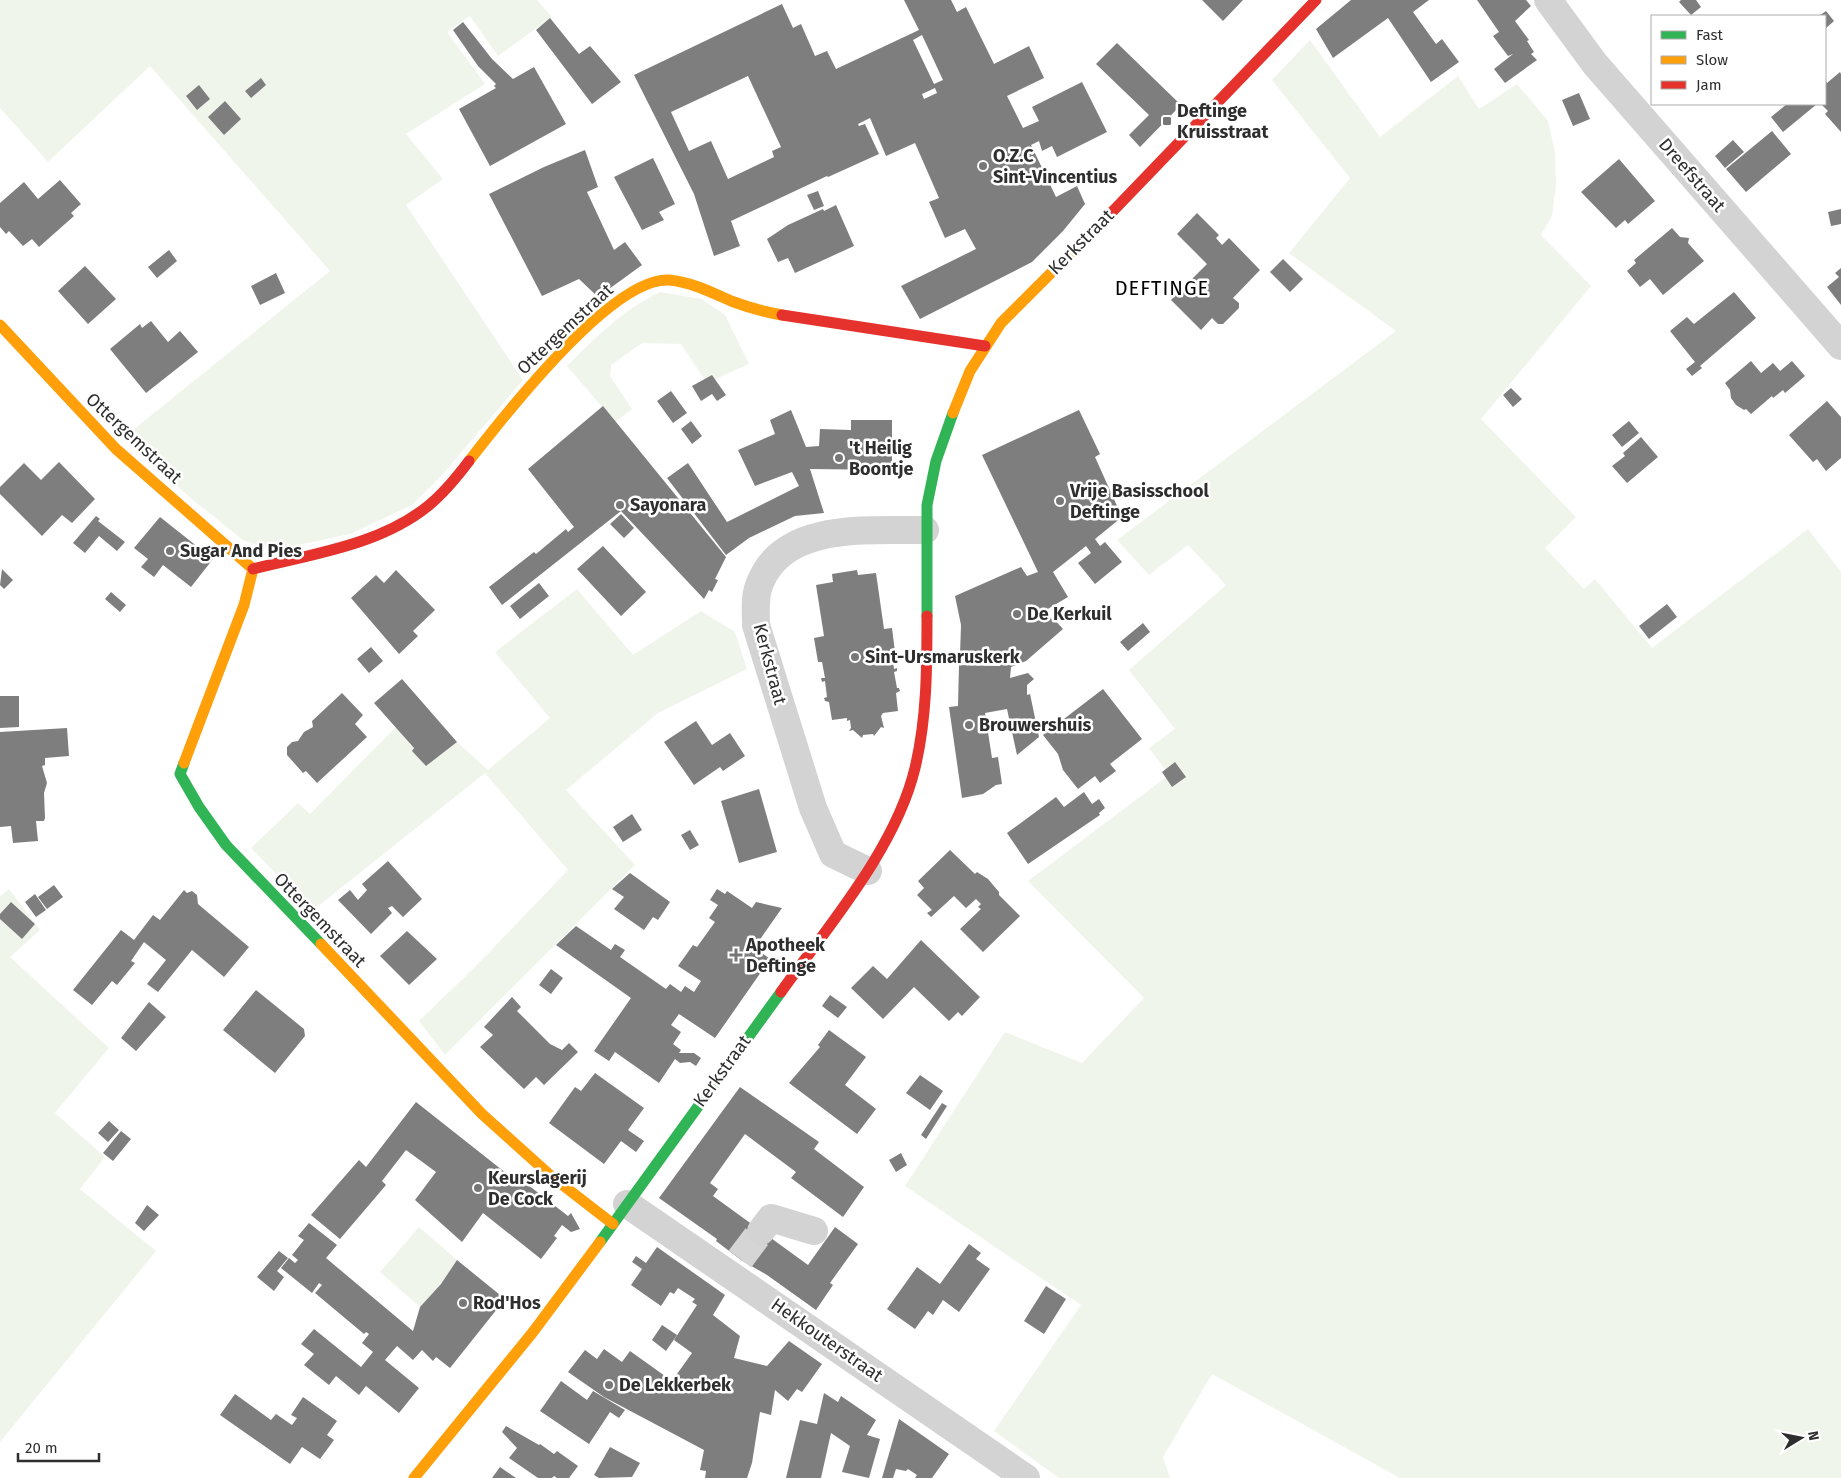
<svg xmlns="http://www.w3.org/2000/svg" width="1841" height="1478" font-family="'Fira Sans',sans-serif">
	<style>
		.green { fill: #f0f5ec }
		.building { fill: #7e7e7e; fill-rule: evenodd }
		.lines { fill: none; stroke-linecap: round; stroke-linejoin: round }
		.street-tunnel { stroke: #d5d5d5; stroke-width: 28; stroke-dasharray: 28 14; stroke-linecap: butt }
		.street { stroke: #d3d3d3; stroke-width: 28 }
		.fast { stroke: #30b455; stroke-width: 11 }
		.slow { stroke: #ff9f0a; stroke-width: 11 }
		.jam { stroke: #e5322d; stroke-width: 11 }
		.poi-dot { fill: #777; stroke: #fff; stroke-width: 2 }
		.labels { text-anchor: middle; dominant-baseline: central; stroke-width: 5; stroke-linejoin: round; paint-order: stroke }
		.poi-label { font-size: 18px; font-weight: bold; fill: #2e2e2e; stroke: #fff; text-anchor: start }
		.street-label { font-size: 18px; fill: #2e2e2e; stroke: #fff }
		.quarter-label { font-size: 20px; letter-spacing: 1px; fill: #000; stroke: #fff }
	</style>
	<rect width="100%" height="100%" fill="#fff"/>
	<path class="green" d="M0,0H537L552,17L498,56L470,16L447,32L485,84L406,134L443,179L406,205L523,380L442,475L412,505L350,534L284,548L259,546L243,540L193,500L123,438L330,271L150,66L48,162L0,108Z
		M1310,40L1380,137L1458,76L1479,109L1517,84L1548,121L1555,152L1556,185L1552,216L1541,235L1591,286L1481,419L1576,517L1545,548L1584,589L1595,579L1652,648L1808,529L1841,572V1478H1400L1212,1374L1163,1457L1170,1478H1059L994,1431L1081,1305L905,1186L1005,1032L1082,1063L1144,998L1028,881L1169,775L1149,748L1175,729L1129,670L1226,585L1188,545L1149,575L1117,540L1396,331L1289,253L1350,178L1272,80Z
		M660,292L702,299L725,315L749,364L707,383L681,344L642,343L611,365L610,376L632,409L615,422L567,366C595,338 624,309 660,292Z
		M577,589L633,655L701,611L735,632L747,669L658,713L566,790L635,865L445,1055L419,1021L477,965L568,870L485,773L312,911L251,848L298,803L310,814L396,727L426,765L457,742L488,770L550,718L495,652Z
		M9,889L40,930L10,957L109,1048L55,1113L105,1157L80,1189L156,1251L0,1442V896Z
		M419,1227L457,1260L441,1284L420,1307L380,1272Z"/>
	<path class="building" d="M904,0H951L957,12L966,7L994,64L1029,46L1044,78L1007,96L1023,128L1039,121L1032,107L1082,82L1107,132L1057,157L1052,146L1042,151L1039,141L1031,145L1056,197L1077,186L1085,204L1063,231L1032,262L920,319L901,286L976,249L965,229L945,238L929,202L939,198L915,143L886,156L870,118L858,124L859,126L865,124L879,154L828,177L827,176L731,221L740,246L714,256L694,194L634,75L782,4L793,28L801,24L815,56L827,51L836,69L919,30ZM922,35L943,80L934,84L913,40ZM748,76L781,147L772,151L774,157L728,179L711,141L689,151L671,112ZM935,88L937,93L924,99L922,94Z
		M1202,0H1243L1223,21Z
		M1351,0H1429L1413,12L1436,44L1442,39L1459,62L1431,82L1388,18L1333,58L1316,29Z
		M1477,0H1526L1531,6L1515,21L1529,40L1527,41L1534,52L1531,54L1537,60L1505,83L1494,69L1513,54L1508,56L1493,36L1499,32Z
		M1681,0H1696L1701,7L1691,15L1679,2Z
		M1826,11L1834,21L1825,29V16H1819Z
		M550,18L579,54L590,46L621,82L592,104L536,30Z
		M463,22L492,59L513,79L534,67L566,124L490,166L459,109L496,88L494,86L496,84L478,66L453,30Z
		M1117,43L1181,105L1140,147L1129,135L1149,115L1096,64Z
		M1840,72L1841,74V132L1825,114L1828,111L1821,104H1825V80L1827,83Z
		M261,78L266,85L251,98L245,91Z
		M199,85L210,99L197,110L186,96Z
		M1579,93L1590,119L1573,126L1562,100Z
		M225,101L241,119L224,135L208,117Z
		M1787,104H1817L1783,132L1771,117Z
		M1772,131L1791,154L1746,192L1726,169Z
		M1733,140L1744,152L1725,168L1715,156Z
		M585,150L598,187L587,192L614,250L625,242L642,265L598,297L579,279L542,296L489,194L544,167Z
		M653,158L675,204L659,212L664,220L642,230L614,177Z
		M1619,159L1655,201L1628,224L1625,220L1616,228L1581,192Z
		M60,180L81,204L71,213L74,216L39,247L32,239L23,246L9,231L6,234L0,227V203L24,182L38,199Z
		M818,191L824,206L814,210L807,195Z
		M836,205L854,246L795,273L788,258L778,262L767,239L788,225L823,209L824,211Z
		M1841,209V224L1831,226L1828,212Z
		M1197,213L1219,235L1216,238L1222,245L1229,238L1260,270L1233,298L1239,303V308L1223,324H1218L1212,318L1201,330L1171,300L1207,264L1177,234Z
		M1672,228L1680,237L1689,238L1688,243L1704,261L1663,295L1650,279L1640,287L1627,271L1636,263L1634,260Z
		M169,250L177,261L157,278L148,267Z
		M1283,259L1303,279L1290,292L1270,272Z
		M85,266L116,299L88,324L58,291Z
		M1841,268V305L1827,287L1839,277L1835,273Z
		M276,273L285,293L260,305L251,286Z
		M1734,292L1756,318L1700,366L1702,368L1692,376L1686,369L1695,362L1670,331L1687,317L1694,324Z
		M151,321L168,342L180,331L198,352L146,393L110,349L140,324L142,328Z
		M1751,361L1761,373L1773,363L1780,371L1792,361L1805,376L1785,393L1783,390L1773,398L1772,396L1751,414L1746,409L1744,410L1736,405L1731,398L1730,390L1725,383Z
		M712,375L726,395L717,401L712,394L701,401L692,386Z
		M1511,388L1522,399L1513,407L1503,395Z
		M671,391L687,413L673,423L657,401Z
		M1827,401L1841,417V458L1826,471L1817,459L1813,462L1789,435Z
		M603,406L726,557L715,579L718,580L712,592L709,590L704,599L621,511L502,605L489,587L534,552L536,554L566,529L568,532L574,527L528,469Z
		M791,410L806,447L819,446L820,429L851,430V420H892V470L810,469L824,513L795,516L749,538L726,555L667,478L688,463L727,522L799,486L792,472L755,486L738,450L775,434L770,420Z
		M1079,410L1100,454L1095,457L1122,517L1095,539L1100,546L1105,542L1122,562L1095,584L1078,563L1091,553L1086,546L1053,572L1068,597L1046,610L1051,619L1053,618L1063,629L1026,661L1011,667L1010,678L1028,673L1034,679L1027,685V695L1030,694L1039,737L1017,755L1007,709L985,713L992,758L998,757L1002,784L996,785L983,794L962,798L949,707L958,706L959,665L1000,666L1006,656L960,655L961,625L955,596L1021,567L1027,576L1038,572L982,455Z
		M691,421L702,436L692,444L681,429Z
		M1629,421L1639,433L1622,447L1612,435Z
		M1641,437L1658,457L1627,483L1612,466L1625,456L1623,453Z
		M59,462L95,499L72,523L62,515L42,536L0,494V487L24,463L41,480Z
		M621,514L634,528L624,538L610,524Z
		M96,516L100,519L98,521L125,542L117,551L99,536L85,553L73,543Z
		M160,517L213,559L191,587L163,565L154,577L141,567L148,559L134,548Z
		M603,546L646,592L621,616L577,569Z
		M2,569L13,580L4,589L0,585Z
		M396,570L435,610L413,631L418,636L399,654L351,598L376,575L384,583Z
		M857,570L858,575L876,573L884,629L892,628L895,652H892L894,669L897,668V671L894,672L897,688H899L900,691L896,693L898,711L883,713L881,716L884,728L881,727L874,736L873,734L863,735L862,738L853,730L849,731L851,728L850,720L847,721V718L832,720L829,702L825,701L824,698L827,697L825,681L822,682L821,678H825L822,662H818L814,638L824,636L816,585L833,582L832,574Z
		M539,583L549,596L520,619L510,606Z
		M111,592L126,605L120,612L105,599Z
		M1667,604L1677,617L1649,639L1639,626Z
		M1143,623L1150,632L1128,651L1120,642Z
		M371,647L383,661L369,673L357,659Z
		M402,679L457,742L426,766L412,751L414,748L374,703Z
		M1103,689L1142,739L1110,764L1116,771L1100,783L1095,776L1078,789L1063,770L1058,754L1043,735Z
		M342,693L363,715L355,724L367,737L317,783L306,771L303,773L287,755V747L292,742L298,741L304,732L313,727L312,721Z
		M0,696H19V727L0,728Z
		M696,721L712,745L730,733L745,756L723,771L720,767L694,785L664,742Z
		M67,728L69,756L45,758V765L42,766L47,783L44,793L45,818L44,821H36L38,841L13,843L11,826L0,827V732Z
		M1175,762L1186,777L1172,787L1162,772Z
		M759,789L777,852L739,863L721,801Z
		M1084,792L1092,804L1099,799L1105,808L1099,813L1100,815L1028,864L1007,833L1056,797L1064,807Z
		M632,814L642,830L623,842L613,827Z
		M690,830L699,845L690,850L681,835Z
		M950,850L975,874L977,872L988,879L999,892V895L1020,916L983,952L960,929L981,909L978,907L981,904L976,899L966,908L954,896L931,917L927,913L932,910L917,895L924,888L918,881Z
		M388,861L422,899L403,917L392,906L388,908L392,913L371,934L338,900L350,890L358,900L367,890L362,884Z
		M630,873L670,902L658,920L653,917L644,930L614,909L624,897L612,889Z
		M54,885L63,897L47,909L38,897Z
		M717,889L725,894L727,891L752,908L756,902L782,908L754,948L769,958L766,965L715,1038L679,1014L671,1025L681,1032L673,1044L681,1050L679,1053H694L701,1058L696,1066L690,1062L680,1063L675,1059L659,1083L615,1052L609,1061L594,1051L631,998L556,945L576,926L611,950L615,944L625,950L620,957L666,989L670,984L681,992L685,986L694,992L701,981L678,966L693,945L697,947L715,922L709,918L718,905L710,900Z
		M184,890L187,893L192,891L197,895L198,904L249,947L224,977L192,950L158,992L147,984L166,960L144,942L131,961L135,963L117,985L112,981L92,1005L73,990L121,930L134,940L153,915L160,920Z
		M35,894L46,910L36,917L25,902Z
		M11,902L35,924L22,939L0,919V914Z
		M407,931L437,959L409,985L380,956Z
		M921,940L980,997L962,1016L958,1012L949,1021L914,987L883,1019L851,988L873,966L887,979Z
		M551,969L563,978L551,994L539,985Z
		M256,990L304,1029L305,1036L275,1073L223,1030Z
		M830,995L847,1007L838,1018L822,1006Z
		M512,997L521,1007L517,1011L550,1044L562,1050L569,1043L578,1052L544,1085L536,1077L524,1089L480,1047L493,1035L484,1027Z
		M149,1002L166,1017L136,1051L121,1038Z
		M829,1030L866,1057L845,1085L876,1109L857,1134L789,1083L820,1047L818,1045Z
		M595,1073L644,1108L628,1130L644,1141L636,1152L621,1141L604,1164L549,1123L575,1087L581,1091Z
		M920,1075L943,1091L930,1110L906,1093Z
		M740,1087L819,1142L814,1149L864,1187L843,1217L791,1178L796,1172L745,1134L710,1183L718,1189L713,1196L808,1265L835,1227L858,1244L830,1283L833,1285L816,1310L767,1275L741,1260L716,1241L717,1239L659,1198Z
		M416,1102L511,1177L514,1174L568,1216L571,1213L580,1229L571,1232L562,1225L554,1236L557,1238L541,1259L483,1213L462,1242L415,1200L436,1172L406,1150L382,1181L386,1185L340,1239L311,1215L359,1160L366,1167Z
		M942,1103L947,1106L926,1139L921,1135Z
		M109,1121L119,1130L108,1142L98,1133Z
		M121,1131L131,1139L113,1161L103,1153Z
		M901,1153L907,1165L896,1172L889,1160Z
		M147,1205L159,1215L144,1231L135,1223Z
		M309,1223L337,1245L326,1258L413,1331L420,1307L441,1284L457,1260L505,1299L450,1368L436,1357L433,1361L422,1350L413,1360L397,1346L385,1360L419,1388L399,1413L366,1386L359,1395L336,1376L329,1385L304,1365L314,1354L301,1344L314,1329L361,1367L373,1352L362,1343L369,1334L366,1332L364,1334L315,1293L322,1285L319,1283L312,1293L281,1268L289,1258L295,1263L298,1260L292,1255L304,1240L298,1236Z
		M969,1244L981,1253L976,1259L990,1269L959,1312L943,1300L933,1315L928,1311L915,1329L887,1309L917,1267L940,1284Z
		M657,1247L725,1295L713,1315L740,1336L734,1358L767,1366L789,1341L822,1364L802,1392L797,1389L788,1401L775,1390L771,1415L760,1412L752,1463L747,1478H705L706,1471L700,1470L704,1450L604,1397L568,1372L585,1350L597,1359L604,1349L622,1362L630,1351L672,1381L692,1353L674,1340L697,1305L692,1302L695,1299L678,1288L674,1294L670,1292L661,1306L631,1285L642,1269L632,1262L636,1256L646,1263Z
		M279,1251L288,1258L277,1271L284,1277L274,1291L257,1277Z
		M1046,1286L1066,1299L1044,1334L1024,1321Z
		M662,1325L677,1335L666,1351L652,1340Z
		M561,1381L587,1400L593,1391L625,1410L619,1418L610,1412L589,1444L540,1411Z
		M824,1393L838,1402L841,1396L876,1420L867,1435L880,1439L869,1478L842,1472L850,1446L831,1433L821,1478H786L800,1420L817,1424Z
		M235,1394L271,1420L276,1414L292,1425L297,1418L291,1415L303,1397L337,1421L327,1435L334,1440L320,1459L302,1447L290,1464L220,1415Z
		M899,1419L949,1454L932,1478H915L917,1475L908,1469L906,1471L896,1469L893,1478H882Z
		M506,1426L539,1445L540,1444L554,1454L557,1451L578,1466L569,1478H557L554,1476L552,1478H538L509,1458L517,1448L502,1432Z
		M610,1447L640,1463L632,1477L599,1478L594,1475Z
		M500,1467L516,1478H492Z"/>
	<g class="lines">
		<path class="street-tunnel" d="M740,1259L761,1231"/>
		<path class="street" d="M1548,0L1595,64L1841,346
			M868,871L833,854L813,808L756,625C756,612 754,596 760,583C784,521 872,531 925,530
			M627,1204L1026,1478
			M761,1231L771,1218L814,1231"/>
		<path class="fast" d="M927,616V505L936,461L953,413
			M184,763L180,774L199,807L226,845L321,944
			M600,1242L781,992"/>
		<path class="slow" d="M0,325L116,449L253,569
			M953,413L970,371L1001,323L1113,211
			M469,461C503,417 612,277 669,280C691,282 711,292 731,301C747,307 764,312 782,315
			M184,763L244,605L253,569
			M321,944L482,1114L551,1176L613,1224
			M414,1478L533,1332L600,1242"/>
		<path class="jam" d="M1113,211L1316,0
			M782,315L985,346
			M253,569C312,554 380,545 428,506C444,493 457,477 469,461
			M781,992C828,926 896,848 915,768C927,718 927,667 927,616"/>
	</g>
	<g class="poi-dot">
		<rect x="1162" y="116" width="10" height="10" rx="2.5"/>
		<circle cx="983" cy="166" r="5"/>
		<circle cx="839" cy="458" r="5"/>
		<circle cx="1060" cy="501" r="5"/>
		<circle cx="620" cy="505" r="5"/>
		<circle cx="170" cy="551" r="5"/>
		<circle cx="1017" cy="614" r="5"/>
		<circle cx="855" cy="657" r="5"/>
		<circle cx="969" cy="725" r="5"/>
		<path d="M733.5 947.5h5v5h5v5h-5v5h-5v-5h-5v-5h5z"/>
		<circle cx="478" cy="1188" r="5"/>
		<circle cx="463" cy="1303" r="5"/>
		<circle cx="609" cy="1385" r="5"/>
	</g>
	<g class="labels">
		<g class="poi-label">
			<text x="1177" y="111">Deftinge<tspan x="1177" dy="21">Kruisstraat</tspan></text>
			<text x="993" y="156">O.Z.C<tspan x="993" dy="21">Sint-Vincentius</tspan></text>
			<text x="849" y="448">'t Heilig<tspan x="849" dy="21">Boontje</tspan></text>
			<text x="1070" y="491">Vrije Basisschool<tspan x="1070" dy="21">Deftinge</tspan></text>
			<text x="630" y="505">Sayonara</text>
			<text x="180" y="551">Sugar And Pies</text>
			<text x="1027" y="614">De Kerkuil</text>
			<text x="865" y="657">Sint-Ursmaruskerk</text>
			<text x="979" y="725">Brouwershuis</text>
			<text x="746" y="945">Apotheek<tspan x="746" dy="21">Deftinge</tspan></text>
			<text x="488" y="1178">Keurslagerij<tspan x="488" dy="21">De Cock</tspan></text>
			<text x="473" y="1303">Rod'Hos</text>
			<text x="619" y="1385">De Lekkerbek</text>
		</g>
		<g class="street-label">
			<text transform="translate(1692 175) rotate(49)">Dreefstraat</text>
			<text transform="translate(1081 242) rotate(-45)">Kerkstraat</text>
			<text transform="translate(565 329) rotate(-43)">Ottergemstraat</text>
			<text transform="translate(134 438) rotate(43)">Ottergemstraat</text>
			<text transform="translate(770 664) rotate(75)">Kerkstraat</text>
			<text transform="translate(320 920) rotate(46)">Ottergemstraat</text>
			<text transform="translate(722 1071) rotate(-54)">Kerkstraat</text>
			<text transform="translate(827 1340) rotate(35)">Hekkouterstraat</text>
		</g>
		<g class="quarter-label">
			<text x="1162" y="288">DEFTINGE</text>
		</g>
	</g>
	<rect x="1651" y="15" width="175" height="90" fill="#ffffff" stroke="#ababab"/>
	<rect x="1661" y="31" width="25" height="8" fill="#30b455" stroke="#ababab"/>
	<text x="1696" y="40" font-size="15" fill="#2e2e2e">Fast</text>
	<rect x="1661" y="56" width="25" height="8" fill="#ff9f0a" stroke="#ababab"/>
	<text x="1696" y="65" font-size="15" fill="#2e2e2e">Slow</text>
	<rect x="1661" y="81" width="25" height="8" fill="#e5322d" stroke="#ababab"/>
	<text x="1696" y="90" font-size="15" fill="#2e2e2e">Jam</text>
	<g transform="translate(1801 1438) rotate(80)" stroke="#ffffff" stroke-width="4" paint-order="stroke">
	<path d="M0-4L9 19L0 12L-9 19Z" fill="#2e2e2e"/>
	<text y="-8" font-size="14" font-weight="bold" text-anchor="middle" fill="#2e2e2e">N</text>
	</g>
	<path d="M18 1453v8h81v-8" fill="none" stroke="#2e2e2e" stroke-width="2.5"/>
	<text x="25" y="1453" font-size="15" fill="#2e2e2e" stroke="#ffffff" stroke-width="4" paint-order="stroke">20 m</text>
</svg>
